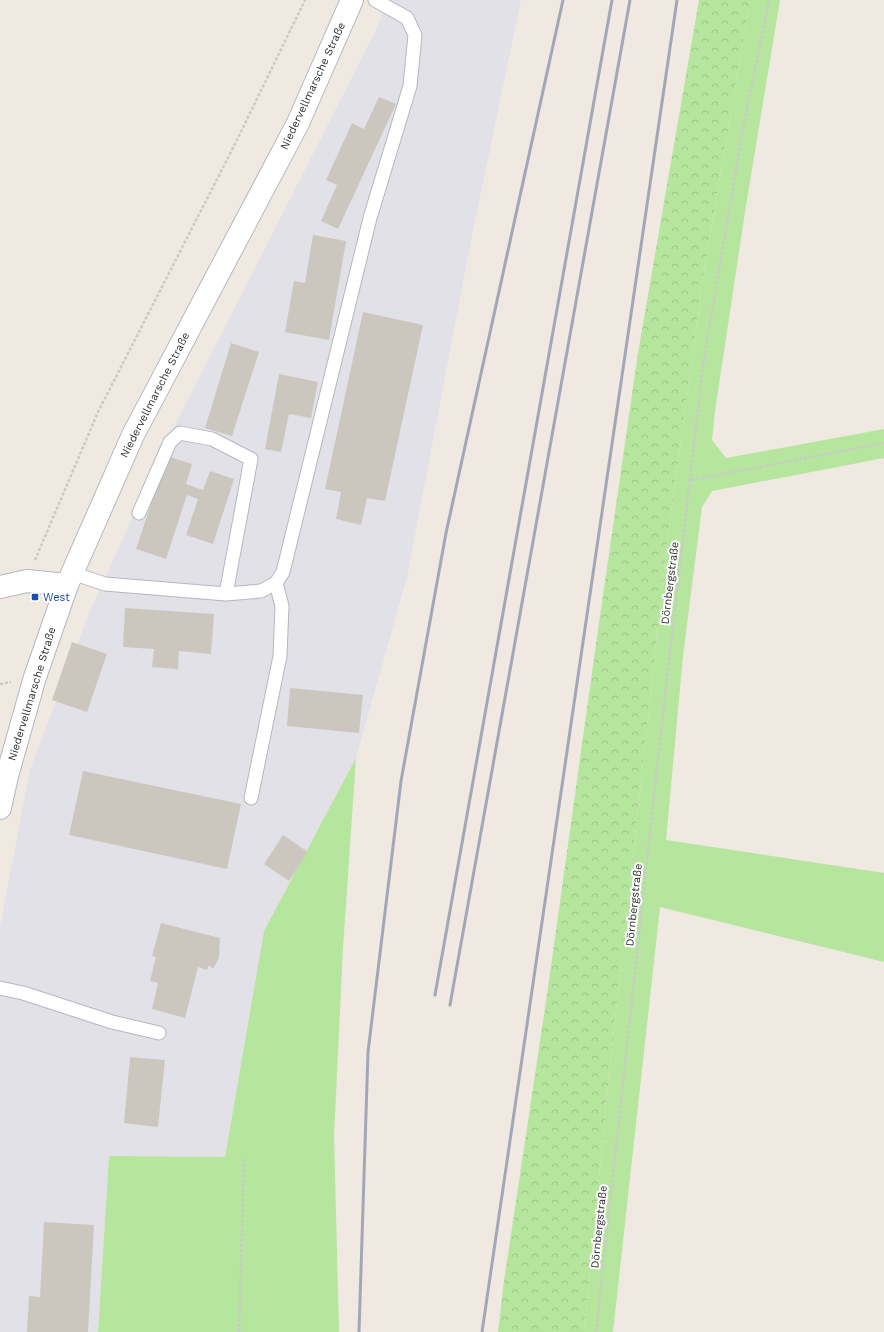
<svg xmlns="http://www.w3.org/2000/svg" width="884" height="1332" font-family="'Work Sans',sans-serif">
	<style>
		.industrial { fill: #e3e1e8 }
		.grass { fill: #b6e59e }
		.forest { fill: url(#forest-crowns) }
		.building { fill: #cbc7bf }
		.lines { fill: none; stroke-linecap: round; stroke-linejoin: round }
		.lane-casing { stroke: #b4b7c1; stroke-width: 15 }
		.street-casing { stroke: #b4b7c1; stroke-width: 24 }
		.secondary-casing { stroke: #b4b7c1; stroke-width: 24 }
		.path { stroke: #c9c9c9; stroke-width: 2.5; stroke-dasharray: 3 2; stroke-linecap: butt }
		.lane { stroke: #fff; stroke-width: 13 }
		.street { stroke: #fff; stroke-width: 22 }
		.secondary { stroke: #fff; stroke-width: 22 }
		.rail { stroke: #a3a6b8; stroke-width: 3 }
		.transit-dot { fill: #1a4fb4; stroke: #fff; stroke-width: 1.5 }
		.labels { text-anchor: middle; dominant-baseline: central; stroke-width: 4; stroke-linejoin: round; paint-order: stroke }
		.street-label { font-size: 11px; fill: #2e2e2e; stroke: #fff }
		.transit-label { font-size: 11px; fill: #164399; stroke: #fff; text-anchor: start }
	</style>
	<defs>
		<pattern id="forest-crowns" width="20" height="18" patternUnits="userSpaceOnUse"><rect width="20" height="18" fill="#b6e59e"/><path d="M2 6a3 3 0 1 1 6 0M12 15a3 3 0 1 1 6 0" fill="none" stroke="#9dc588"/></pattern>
	</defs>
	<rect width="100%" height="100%" fill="#efe9e1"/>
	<path class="industrial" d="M387,0H521L471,240L407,577L356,758L264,931L225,1157L109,1156L98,1332H0V927L30,770L90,611L170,435L376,30Z"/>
	<path class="grass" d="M750,0H780L745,212L715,411L712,440L726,458L884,429V458L712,491L702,507L683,656L666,840L884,873V962L660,907L613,1332H584L608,1084L667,543L703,278Z
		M356,758L343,948L334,1136L339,1332H98L109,1156L225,1157L264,931Z"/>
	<path class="forest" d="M699,0H750L703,278L667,543L608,1084L584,1332H498L504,1281L547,995L598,630L638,353Z"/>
	<path class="building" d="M379,97L396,104L338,229L321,221L337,185L326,180L352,123L364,129Z
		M313,235L346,241L329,340L285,332L294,281L305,283Z
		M363,312L423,325L385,501L367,498L361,525L336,519L341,492L325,489Z
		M231,343L259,352L232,436L205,428Z
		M279,374L318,382L311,418L289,414L281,452L265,449Z
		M167,456L192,464L186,484L203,490L210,471L234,479L213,544L186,535L198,499L187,495L166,559L136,549Z
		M125,608L214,614L211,654L179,651L178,669L152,667L154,649L123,647Z
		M72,642L107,654L87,712L52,700Z
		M290,688L363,695L359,733L287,726Z
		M83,771L241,804L227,869L69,835Z
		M283,835L308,852L289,881L264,864Z
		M161,923L220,938L219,958L213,969L209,965L207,970L198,967L185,1018L152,1009L158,983L150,981L156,957L152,956Z
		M130,1057L165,1060L158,1127L124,1123Z
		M44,1222L94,1225L88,1332H27L29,1296L40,1297Z"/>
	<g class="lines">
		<defs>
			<path id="lane" d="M139,513L170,442L180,433L212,439L251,459L226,594
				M72,573L105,584L226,594L261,591L276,583L283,572L370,218L410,86L415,35L407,18L375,0
				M251,798L280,656L282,606L276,583
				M0,988L23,993L112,1022L159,1033"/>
			<path id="street" d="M0,587L27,581L67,585"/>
			<path id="secondary" d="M0,808L7,776L35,677L67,585L133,435L298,123L352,0"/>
		</defs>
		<use href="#lane" class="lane-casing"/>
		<use href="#street" class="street-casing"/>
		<use href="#secondary" class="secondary-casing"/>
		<path class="path" d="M691,480L884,443
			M35,560L98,412L234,146L305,0
			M0,684L11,682
			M239,1332L244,1159
			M596,1332L662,722L703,365L741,139L769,0"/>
		<use href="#lane" class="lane"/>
		<use href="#street" class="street"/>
		<use href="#secondary" class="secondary"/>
		<path class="rail" d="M435,995L612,0
			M450,1005L630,0
			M359,1332L368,1052L401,781L446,533L563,0
			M482,1332L677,0"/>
	</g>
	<rect class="transit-dot" x="31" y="593" width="8" height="8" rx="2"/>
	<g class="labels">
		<g class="street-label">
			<text transform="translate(313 86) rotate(-65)">Niedervellmarsche Straße</text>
			<text transform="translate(155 395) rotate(-63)">Niedervellmarsche Straße</text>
			<text transform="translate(670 583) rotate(-83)">Dörnbergstraße</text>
			<text transform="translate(32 694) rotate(-73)">Niedervellmarsche Straße</text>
			<text transform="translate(634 905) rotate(-84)">Dörnbergstraße</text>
			<text transform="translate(599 1227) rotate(-84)">Dörnbergstraße</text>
		</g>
		<g class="transit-label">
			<text x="43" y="597">West</text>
		</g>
	</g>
</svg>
